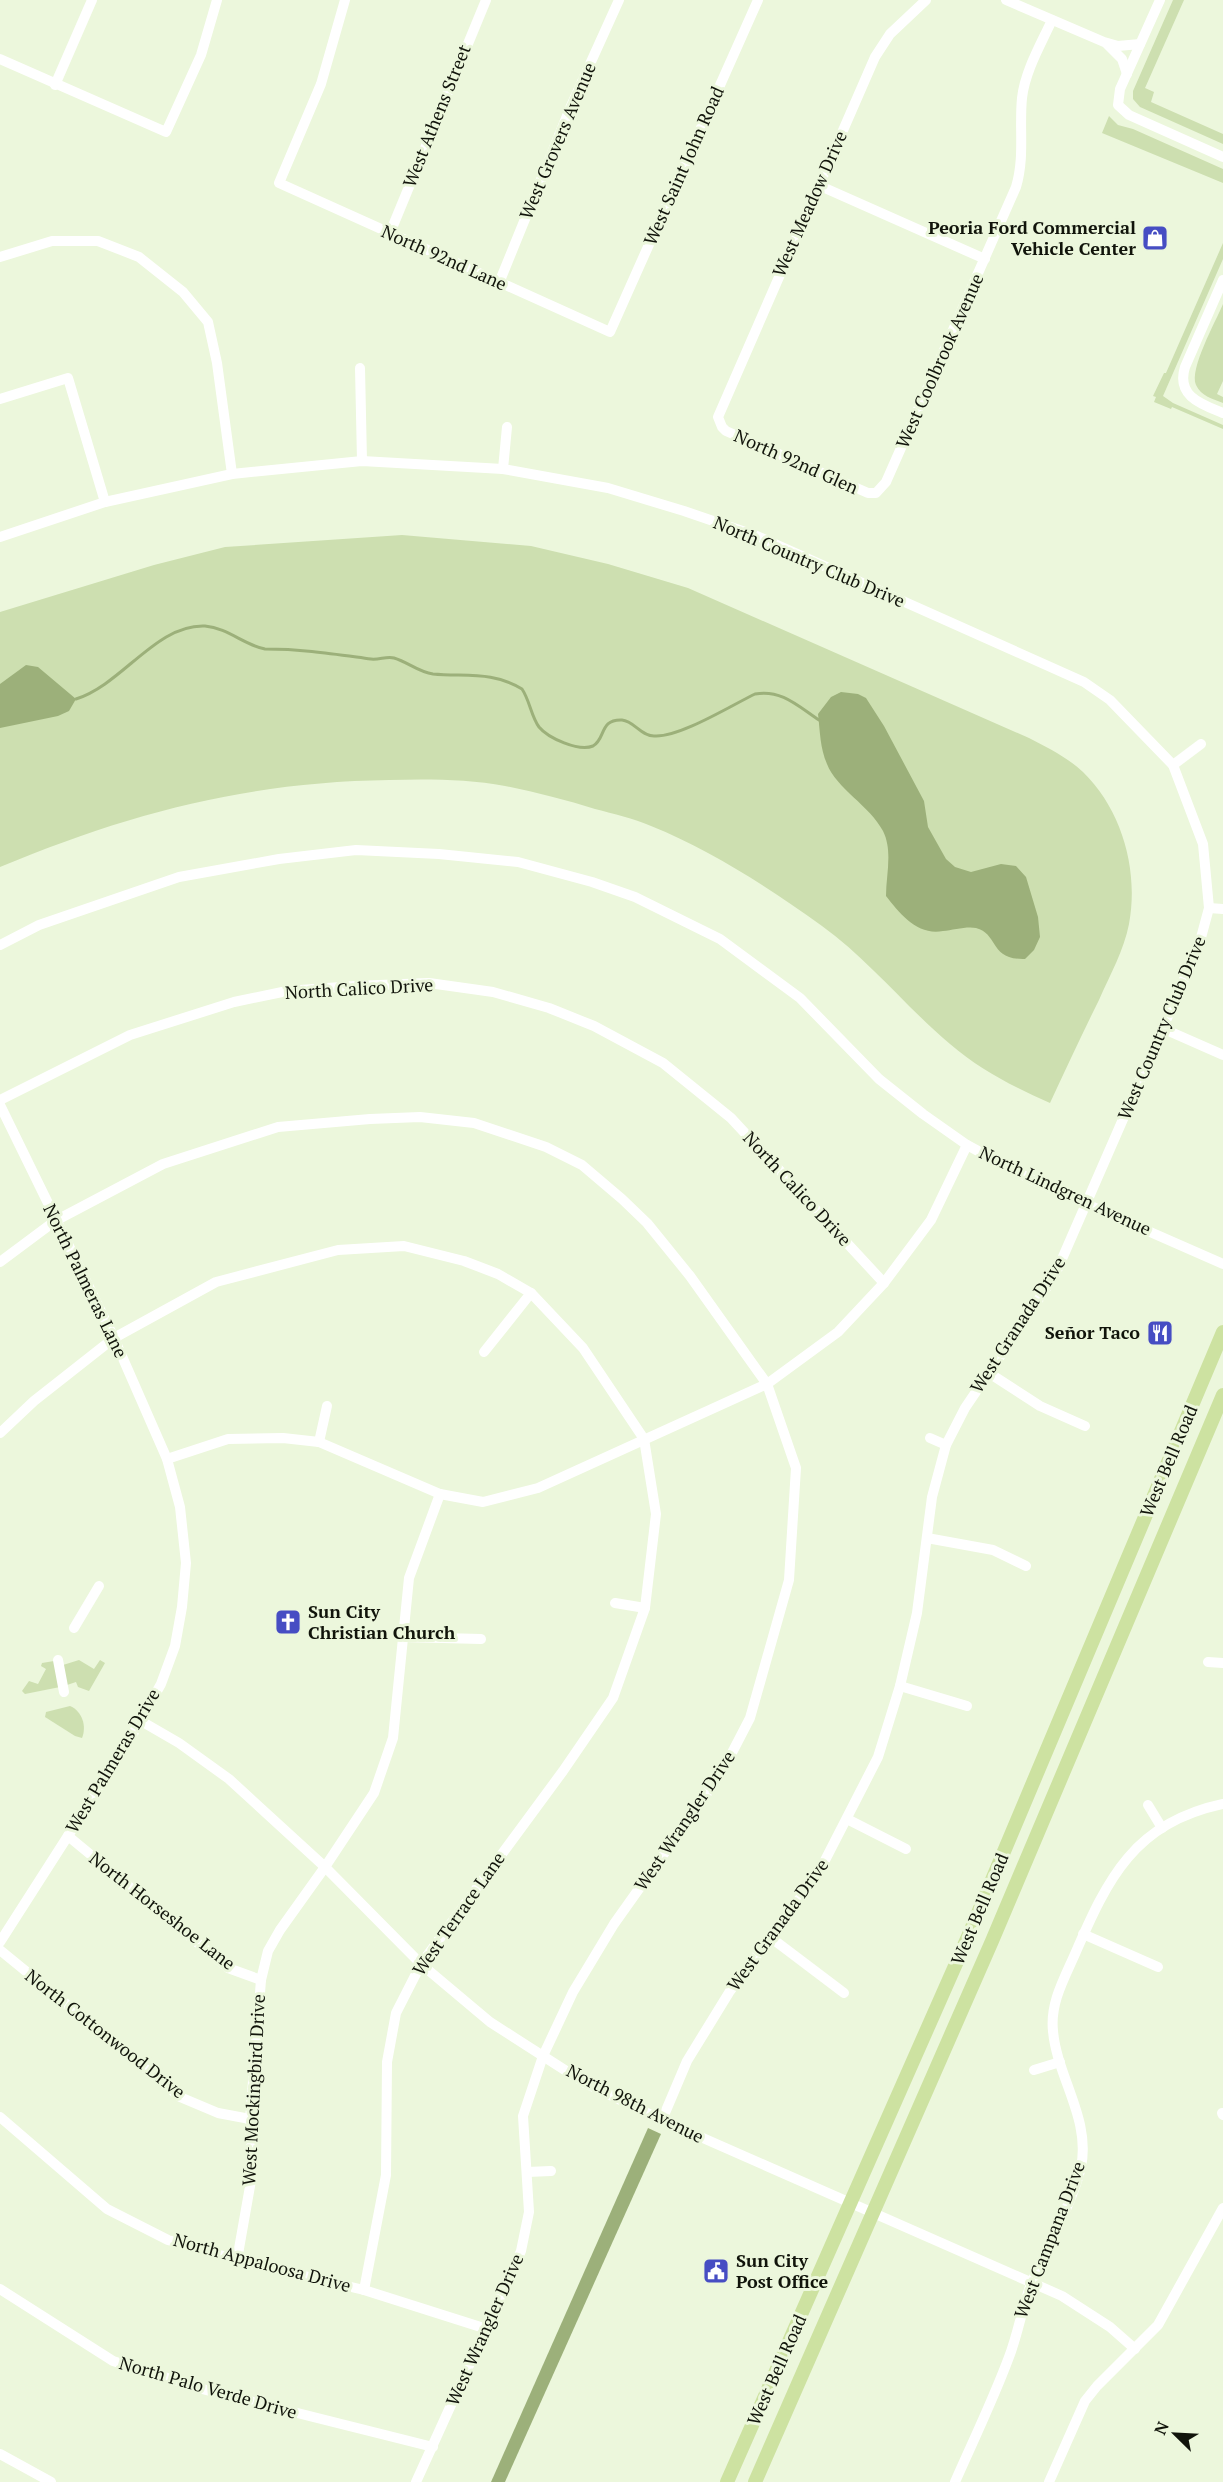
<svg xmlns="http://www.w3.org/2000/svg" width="1223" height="2482" viewBox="0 0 1223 2482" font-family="'PT Serif',serif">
<rect width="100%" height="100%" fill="#ecf7dc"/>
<g fill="#cddfb0">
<path d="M 1173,0 L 1184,0 L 1145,88 L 1154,92 L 1151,102 L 1223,134 L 1223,144 L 1140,107 L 1133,99 L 1133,91 Z"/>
<path d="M 1109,116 L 1118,125 L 1133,129 L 1223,169 L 1223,183 L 1102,133 Z"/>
<path d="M 1223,243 L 1223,259 L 1163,396 L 1173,403 L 1223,425 L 1223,429 L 1172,407 L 1171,409 L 1154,402 L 1156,397 L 1153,396 L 1164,373 L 1166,373 Z"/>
<path d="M 1223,304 L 1223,381 L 1217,394 L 1223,397 L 1223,403 C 1213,399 1201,396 1196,385 C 1189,369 1216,321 1223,304 Z"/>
<path d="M 402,535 L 531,546 L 608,564 L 688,588 L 1029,738 C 1048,748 1067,757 1083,772 C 1122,810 1139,870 1129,924 C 1124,950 1110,975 1099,1000 C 1082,1034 1066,1069 1050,1103 C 1014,1087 980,1070 950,1044 C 906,1007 869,960 822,926 C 769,888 711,850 651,826 C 633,818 614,814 595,809 C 566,800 535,792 505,786 C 468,779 427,779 389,780 C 248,782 129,813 0,867 L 0,612 L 154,565 L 225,547 Z"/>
<path d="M 79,1660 L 94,1669 L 100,1660 L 105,1663 L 89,1691 L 78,1687 L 76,1682 L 67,1685 L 63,1665 Z"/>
<path d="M 54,1661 L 60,1687 L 25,1694 L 22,1691 L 29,1681 L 38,1684 L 46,1669 L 41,1666 L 42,1663 Z"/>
<path d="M 70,1706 C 82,1711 87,1726 82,1738 L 75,1736 L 45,1717 L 46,1712 Z"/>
</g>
<g fill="#9cb07a">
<path d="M 26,665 L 38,667 L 76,699 L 69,711 L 58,716 L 0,728 L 0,684 Z"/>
<path d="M 841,692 L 858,694 L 866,698 L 884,726 L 924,801 L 928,827 L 946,859 L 955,867 L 971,872 L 1001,864 L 1016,866 L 1026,877 L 1038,917 L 1040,937 L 1034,950 L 1025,959 C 989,960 999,934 976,928 C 967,926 953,930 943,931 C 918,936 900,914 886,896 C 886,875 893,851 883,831 C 870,806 836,788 827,764 C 820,748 820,731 818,714 L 831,697 Z"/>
<path d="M 648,2128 L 661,2134 L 505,2482 L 491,2482 Z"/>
</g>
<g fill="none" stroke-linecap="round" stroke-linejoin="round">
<path stroke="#9cb07a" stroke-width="3" d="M 76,699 C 123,684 156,624 205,626 C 228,628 244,645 265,649 C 304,649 334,654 371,659 C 379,660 387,656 394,658 C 408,662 418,672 433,674 C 465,677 493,671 522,689 C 530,701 531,716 539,727 C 548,738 579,752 593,746 C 606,739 599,719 622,720 C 634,721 641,736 654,736 C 679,738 732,705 755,694 C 781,689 798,706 819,720"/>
<g stroke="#fff" stroke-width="10">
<path d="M 345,0 L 321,84 L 279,183 L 610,332 L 758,0"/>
<path d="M 926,0 L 890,34 L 875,57 L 718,417 L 722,427 L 726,431 L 868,493 L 876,493 L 886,482 L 1016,187 C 1025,157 1019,128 1022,98 C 1025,71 1041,44 1052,20"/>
<path d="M 1006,0 L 1104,42 L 1118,46 L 1140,44"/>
<path d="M 1160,0 L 1120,89 L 1118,105 L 1129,115 L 1223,157"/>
<path d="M 1107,44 L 1122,59 L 1127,74"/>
<path d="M 0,59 L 166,132 L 201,55 L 217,0"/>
<path d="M 55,85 L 92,0"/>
<path d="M 818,185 L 985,259"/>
<path d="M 390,233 L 486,0"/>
<path d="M 0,257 L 52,241 L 98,241 L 139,257 L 183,292 L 208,322 L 217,363 L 232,474"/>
<path d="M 1223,280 L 1185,367 C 1176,396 1201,404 1223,413"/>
<path d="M 499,283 L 571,106 L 619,0"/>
<path d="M 360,368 L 362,461"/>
<path d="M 0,399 L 68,378 L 105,502"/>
<path d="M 503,469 L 507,427"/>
<path d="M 0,537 L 105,502 L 232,474 L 362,461 L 503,469 L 608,488 L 684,511 L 757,536 L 1084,682 L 1110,700 L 1173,765 L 1203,844 L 1209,908 L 1199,945 L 1055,1275 L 965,1408 L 946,1445 L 932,1497 L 917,1613 L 900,1686 L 878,1757 L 818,1874 L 730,1991 L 687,2061 L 662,2120"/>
<path d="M 1173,765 L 1201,744"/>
<path d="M 1209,908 L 1223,909"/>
<path d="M 0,945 L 39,925 L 179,877 L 279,859 L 356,850 L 439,854 L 518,862 L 592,882 L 635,897 L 720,939 L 800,998 L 879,1079 L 923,1114 L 967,1145 L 1034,1181 L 1223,1264"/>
<path d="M 1164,1029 L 1223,1055"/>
<path d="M 0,1100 L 130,1035 L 234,1002 L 287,991 L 354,986 L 429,983 L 493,992 L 549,1008 L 594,1026 L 663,1063 L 731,1118 L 884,1283"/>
<path d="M 0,1105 L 114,1338 L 167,1459 L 180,1507 L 186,1563 L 182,1607 L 175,1646 L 161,1684 L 130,1739 L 0,1942"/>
<path d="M 0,1262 L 55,1221 L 163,1164 L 278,1127 L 370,1119 L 420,1117 L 474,1123 L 546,1147 L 582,1165 L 622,1199 L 647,1223 L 690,1276 L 767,1384 L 796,1468 L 789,1580 L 750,1718 L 722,1772 L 614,1924 L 573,1992 L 543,2056 L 523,2116 L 529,2212 L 521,2251 L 416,2482"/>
<path d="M 484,1352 L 531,1293"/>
<path d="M 989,1373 L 1040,1406 L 1085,1426"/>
<path d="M 0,1433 L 34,1401 L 114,1338 L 216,1282 L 338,1250 L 404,1246 L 464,1261 L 498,1274 L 531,1293 L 583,1348 L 644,1439 L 656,1514 L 645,1608 L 613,1698 L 563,1771 L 421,1964 L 396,2013 L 387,2062 L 386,2175 L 364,2290"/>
<path d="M 930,1438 L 946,1445"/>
<path d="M 319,1442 L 327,1406"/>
<path d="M 167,1459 L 228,1439 L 283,1438 L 319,1442 L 440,1494 L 483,1502 L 538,1488 L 767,1384 L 838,1332 L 884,1283 L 931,1220 L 967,1145"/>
<path d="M 927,1538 L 993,1550 L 1026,1566"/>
<path d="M 615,1603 L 645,1608"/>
<path d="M 74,1628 L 99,1586"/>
<path d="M 403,1637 L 481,1639"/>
<path d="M 58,1660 L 64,1692"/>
<path d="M 1208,1662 L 1223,1663"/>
<path d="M 900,1686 L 967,1706"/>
<path d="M 141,1721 L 179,1743 L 229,1779 L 325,1867 L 421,1964 L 490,2022 L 585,2083 L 662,2120 L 1062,2296 L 1110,2327 L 1135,2349"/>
<path d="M 1148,1805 L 1162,1828"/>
<path d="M 847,1819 L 906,1849"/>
<path d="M 68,1836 L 228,1968 L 261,1980"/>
<path d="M 1083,1934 L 1158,1967"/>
<path d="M 770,1937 L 844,1993"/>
<path d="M 0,1950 L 180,2097 L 218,2113 L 250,2119"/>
<path d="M 1034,2070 L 1060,2062"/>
<path d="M 1222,2113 L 1223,2115"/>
<path d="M 0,2117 L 107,2209 L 168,2240 L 237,2260 L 364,2290 L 487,2329"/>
<path d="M 527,2172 L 551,2171"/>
<path d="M 237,2260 L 252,2175 L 250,2119 L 261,1980 L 268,1951 L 280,1930 L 325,1867 L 374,1793 L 393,1738 L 409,1578 L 440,1494"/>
<path d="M 0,2289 L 113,2361 L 206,2390 L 433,2447"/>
<path d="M 0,2454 L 51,2482"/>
<path d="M 955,2482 C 973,2441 993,2400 1009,2357 C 1018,2334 1022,2308 1031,2284 C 1046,2247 1072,2205 1081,2167 C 1091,2119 1057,2077 1053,2031 C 1050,2003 1064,1979 1075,1954 C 1108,1878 1134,1823 1223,1804"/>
<path d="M 1049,2482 L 1085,2401 L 1097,2386 L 1158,2325 L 1223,2208"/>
</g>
<g stroke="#cde2a1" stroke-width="14">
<path d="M 727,2482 L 970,1932 L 1223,1332"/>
<path d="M 755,2482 L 992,1941 L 1223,1395"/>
</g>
</g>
<defs>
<symbol id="shop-square" viewBox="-11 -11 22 22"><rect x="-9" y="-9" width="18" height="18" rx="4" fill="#464dc3" stroke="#ecf7dc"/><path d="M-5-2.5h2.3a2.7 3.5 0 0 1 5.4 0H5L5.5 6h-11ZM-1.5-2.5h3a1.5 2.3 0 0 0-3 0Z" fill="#fff"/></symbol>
<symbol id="restaurant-square" viewBox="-11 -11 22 22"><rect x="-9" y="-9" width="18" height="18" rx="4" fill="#464dc3" stroke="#ecf7dc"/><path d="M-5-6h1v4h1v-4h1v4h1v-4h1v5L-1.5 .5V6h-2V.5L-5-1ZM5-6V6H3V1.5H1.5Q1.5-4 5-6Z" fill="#fff"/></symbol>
<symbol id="church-square" viewBox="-11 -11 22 22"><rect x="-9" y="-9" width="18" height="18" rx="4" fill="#464dc3" stroke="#ecf7dc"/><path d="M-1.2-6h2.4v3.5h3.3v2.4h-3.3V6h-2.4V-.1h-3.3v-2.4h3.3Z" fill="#fff"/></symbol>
<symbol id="civic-square" viewBox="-11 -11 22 22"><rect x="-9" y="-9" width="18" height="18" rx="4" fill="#464dc3" stroke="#ecf7dc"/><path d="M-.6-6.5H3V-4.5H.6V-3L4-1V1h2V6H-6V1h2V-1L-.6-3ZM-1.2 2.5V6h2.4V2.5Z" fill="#fff"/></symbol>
</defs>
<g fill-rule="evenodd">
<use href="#shop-square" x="1140" y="223" width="30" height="30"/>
<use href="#restaurant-square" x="1145" y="1318" width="30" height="30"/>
<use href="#church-square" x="273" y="1607" width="30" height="30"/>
<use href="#civic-square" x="701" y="2256" width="30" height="30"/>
</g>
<g text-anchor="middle" stroke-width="6" stroke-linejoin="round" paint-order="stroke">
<g font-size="18" fill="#11140b" stroke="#ecf7dc">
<text transform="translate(437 116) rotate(-68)" y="6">West Athens Street</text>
<text transform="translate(558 141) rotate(-67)" y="6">West Grovers Avenue</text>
<text transform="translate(684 166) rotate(-66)" y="6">West Saint John Road</text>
<text transform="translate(810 204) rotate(-66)" y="6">West Meadow Drive</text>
<text transform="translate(444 258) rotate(24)" y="6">North 92nd Lane</text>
<text transform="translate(940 361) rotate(-66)" y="6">West Coolbrook Avenue</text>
<text transform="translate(796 462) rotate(24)" y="6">North 92nd Glen</text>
<text transform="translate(809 562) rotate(23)" y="6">North Country Club Drive</text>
<text transform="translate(359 989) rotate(-3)" y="6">North Calico Drive</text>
<text transform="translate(1162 1028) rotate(-67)" y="6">West Country Club Drive</text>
<text transform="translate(797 1189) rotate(47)" y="6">North Calico Drive</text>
<text transform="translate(1065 1191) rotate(25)" y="6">North Lindgren Avenue</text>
<text transform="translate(85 1281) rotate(64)" y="6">North Palmeras Lane</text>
<text transform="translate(1018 1325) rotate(-57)" y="6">West Granada Drive</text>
<text transform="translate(1169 1461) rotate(-67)" y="6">West Bell Road</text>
<text transform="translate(113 1761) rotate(-59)" y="6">West Palmeras Drive</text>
<text transform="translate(685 1821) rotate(-56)" y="6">West Wrangler Drive</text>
<text transform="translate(980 1909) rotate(-67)" y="6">West Bell Road</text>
<text transform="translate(162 1911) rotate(38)" y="6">North Horseshoe Lane</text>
<text transform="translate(459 1914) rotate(-55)" y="6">West Terrace Lane</text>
<text transform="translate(778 1925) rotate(-54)" y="6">West Granada Drive</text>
<text transform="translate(105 2034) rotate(38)" y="6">North Cottonwood Drive</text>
<text transform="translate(254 2090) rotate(-87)" y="6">West Mockingbird Drive</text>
<text transform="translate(635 2104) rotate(27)" y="6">North 98th Avenue</text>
<text transform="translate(1050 2240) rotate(-69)" y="6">West Campana Drive</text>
<text transform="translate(262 2263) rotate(15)" y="6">North Appaloosa Drive</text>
<text transform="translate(485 2330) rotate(-66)" y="6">West Wrangler Drive</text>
<text transform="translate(777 2370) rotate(-66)" y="6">West Bell Road</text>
<text transform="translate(208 2388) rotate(16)" y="6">North Palo Verde Drive</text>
</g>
<g font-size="18" font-weight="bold" fill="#11140b" stroke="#ecf7dc" text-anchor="end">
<text x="1136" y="234">Peoria Ford Commercial<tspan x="1136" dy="21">Vehicle Center</tspan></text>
<text x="1140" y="1339">Señor Taco</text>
<text x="308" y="1618" text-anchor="start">Sun City<tspan x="308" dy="21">Christian Church</tspan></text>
<text x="736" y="2267" text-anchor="start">Sun City<tspan x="736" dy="21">Post Office</tspan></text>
</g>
</g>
<g transform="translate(1175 2434) rotate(294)" stroke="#ecf7dc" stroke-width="4.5" paint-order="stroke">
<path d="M0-4.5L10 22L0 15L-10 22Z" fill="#11140b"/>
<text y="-9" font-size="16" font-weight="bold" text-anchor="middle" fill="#11140b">N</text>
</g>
</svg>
